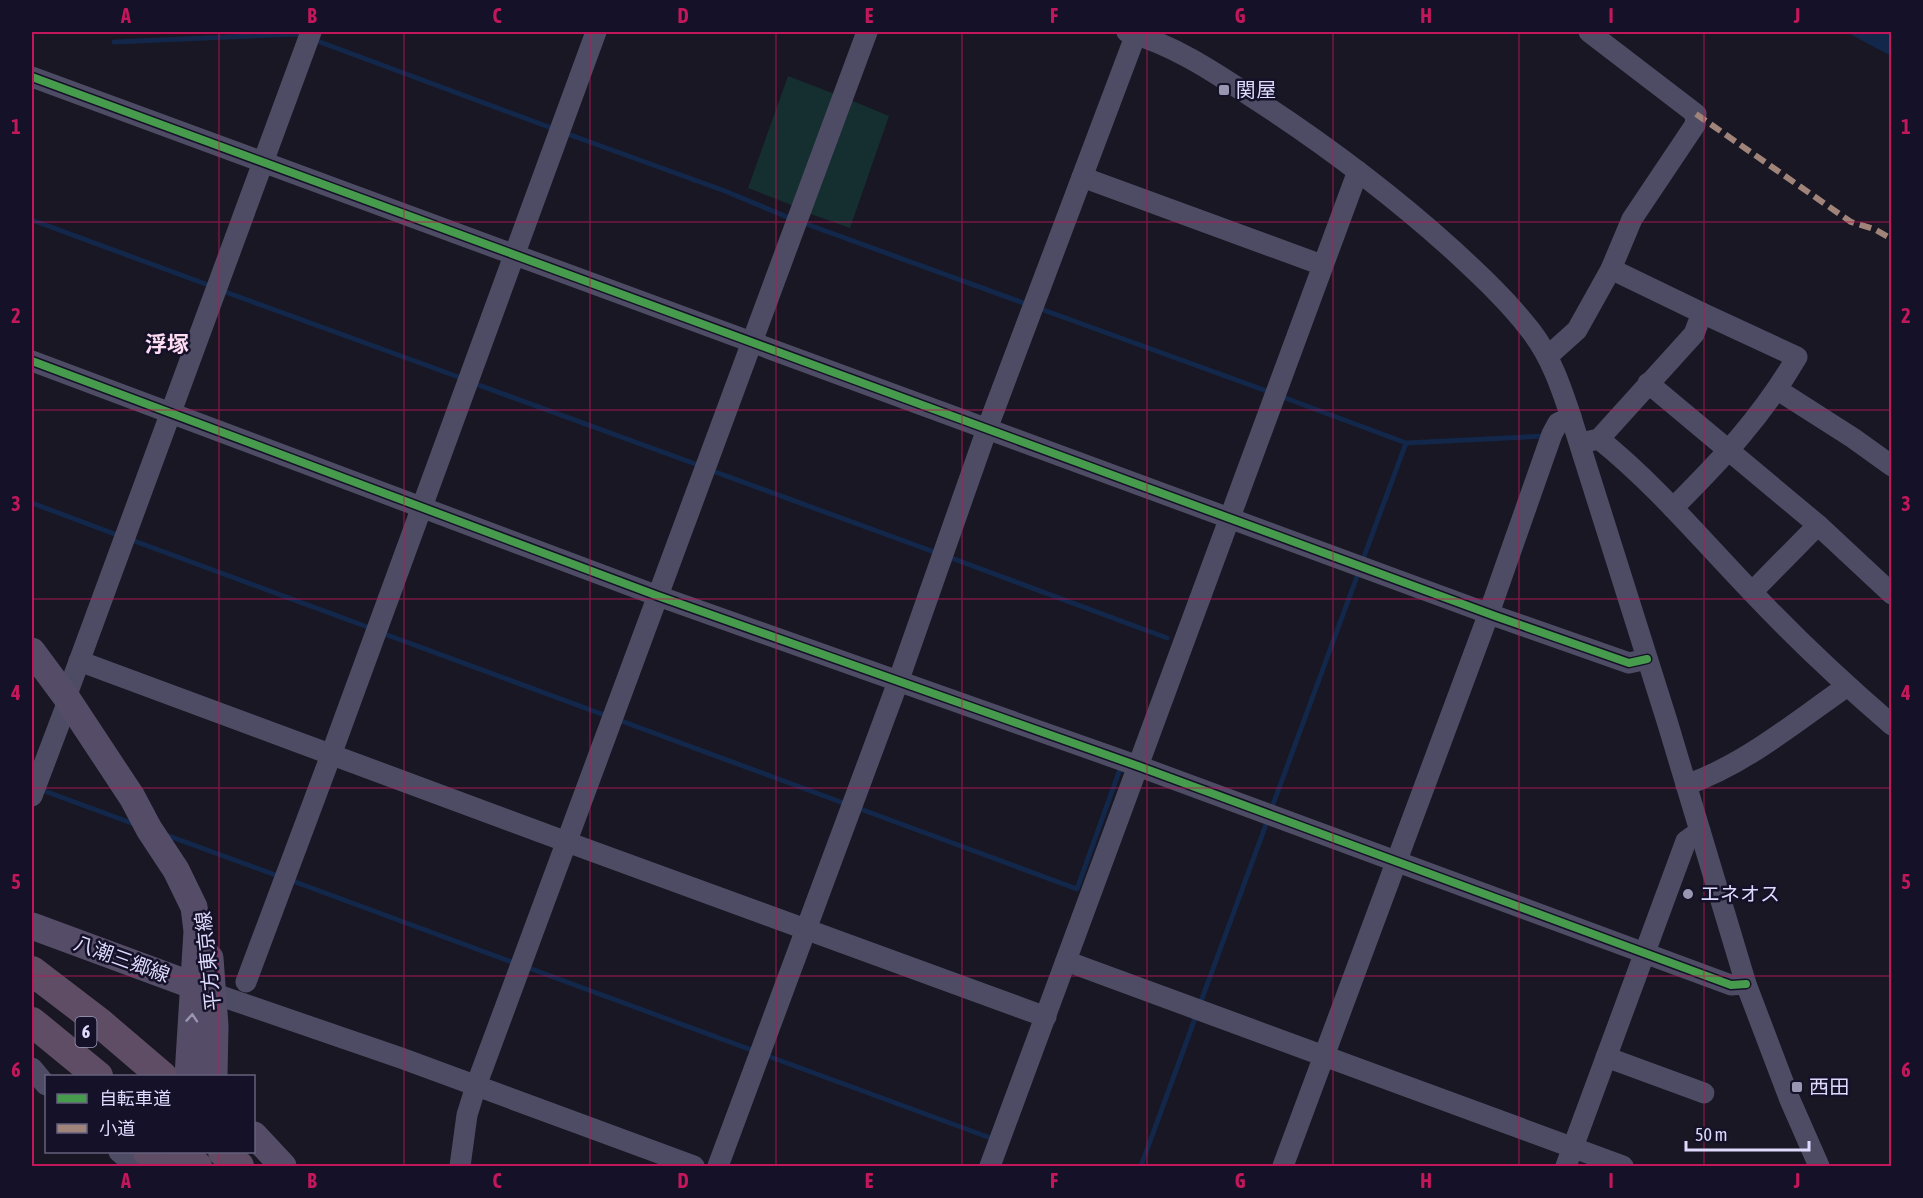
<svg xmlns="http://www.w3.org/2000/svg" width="1923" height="1198" viewBox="0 0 1923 1198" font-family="'Asap Condensed','Noto Sans JP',sans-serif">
<rect width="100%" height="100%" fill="#181723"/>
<g fill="#152e2f">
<path d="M 788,76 L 835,94 L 794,206 L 748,188 Z"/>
<path d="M 848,99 L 889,116 L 850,228 L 805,212 Z"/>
</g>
<path fill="#122749" d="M 1846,32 L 1891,32 L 1891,56 Z"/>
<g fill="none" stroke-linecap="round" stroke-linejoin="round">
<g stroke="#122749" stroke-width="5">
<path d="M 312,39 L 557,130"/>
<path d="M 114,42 L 296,34 L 303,36"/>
<path d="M 565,133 L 725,191 L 792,219"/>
<path d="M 32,220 L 211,286"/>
<path d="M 801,222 L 1029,305"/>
<path d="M 220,290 L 464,379"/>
<path d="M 1038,308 L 1272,393"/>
<path d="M 473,383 L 701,466"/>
<path d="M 1280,396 L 1406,443"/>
<path d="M 710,470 L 937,553"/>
<path d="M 32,503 L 120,536"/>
<path d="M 129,539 L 373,629"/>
<path d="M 946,556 L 1167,638"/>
<path d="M 1362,562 L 1406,443 L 1545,436"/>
<path d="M 382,633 L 607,716"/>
<path d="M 616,719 L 846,804"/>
<path d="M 39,789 L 137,825"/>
<path d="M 855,807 L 1077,889 L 1120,769"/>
<path d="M 1271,810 L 1359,571"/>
<path d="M 166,835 L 281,877"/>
<path d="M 290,880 L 517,964"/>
<path d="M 526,967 L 757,1052"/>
<path d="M 1200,1004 L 1268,819"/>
<path d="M 765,1055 L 988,1137"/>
<path d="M 1141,1166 L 1197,1013"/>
</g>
<g stroke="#4d4c64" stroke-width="21">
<path d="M 1127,32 C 1175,45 1217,74 1258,101 C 1327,146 1392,195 1453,250 C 1480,275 1508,301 1531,331 C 1551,357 1561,387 1571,417 L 1667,721 L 1746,984 L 1790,1100 L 1819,1166"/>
<path d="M 32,77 L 1495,616 L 1629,663 L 1647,659"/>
<path d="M 1082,177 L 1322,265"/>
<path d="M 1548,356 L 1577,330 L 1611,269 L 1632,219 L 1695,125 L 1696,114 L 1589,32"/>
<path d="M 32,361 L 658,596 L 1138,766 L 1731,985 L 1746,984"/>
<path d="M 1648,383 L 1818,525 L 1892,594"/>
<path d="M 1778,390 L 1853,438 L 1892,466"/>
<path d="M 1599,439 C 1654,483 1701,539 1750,590 C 1795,638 1842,682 1892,725"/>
<path d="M 1585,442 L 1599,439 L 1694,334 L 1702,313 L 1611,269"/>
<path d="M 1673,508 C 1721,460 1762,417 1797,357 L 1702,313"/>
<path d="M 1752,592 L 1818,525"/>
<path d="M 79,661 L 567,842 L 1046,1017"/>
<path d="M 66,697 L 311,32"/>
<path d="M 1686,785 C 1746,764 1795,722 1846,687"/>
<path d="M 32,796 L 68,701"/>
<path d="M 1066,961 L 1623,1166"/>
<path d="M 246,982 L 331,755 L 596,32"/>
<path d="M 212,993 L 401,1058 L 694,1166"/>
<path d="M 1606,1057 L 1704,1093"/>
<path d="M 32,1068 L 46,1085"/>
<path d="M 119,1152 L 136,1166"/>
<path d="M 460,1166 L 467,1115 L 476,1086 L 867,32"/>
<path d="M 718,1166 L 898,682 L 987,429 L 1136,34"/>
<path d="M 990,1166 L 1358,171"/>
<path d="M 1283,1166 L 1489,613 L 1552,434 L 1558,423 L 1571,417"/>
<path d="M 1566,1166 L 1686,841 L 1700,831"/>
</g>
<g stroke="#554d68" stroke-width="27">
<path d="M 32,651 L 66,697 L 132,797 L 149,829 L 176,870 L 194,907 L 197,931 L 188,1076"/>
<path d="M 32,926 L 208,991"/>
<path d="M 210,958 L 215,1026 L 214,1076"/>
<path d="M 254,1135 L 283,1166"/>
</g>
<g stroke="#5e4d64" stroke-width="30">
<path d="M 32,971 L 100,1023 L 162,1076"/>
<path d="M 32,1022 L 98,1076"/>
<path d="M 148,1152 L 164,1166"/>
<path d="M 181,1152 L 197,1166"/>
<path d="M 223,1152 L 239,1166"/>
</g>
<path stroke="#a18479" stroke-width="6" stroke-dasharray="12 6" stroke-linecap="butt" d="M 1696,114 L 1851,222 L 1874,229 L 1892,239"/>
<defs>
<g id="cycleway">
<path d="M 32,77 L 1495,616 L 1629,663 L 1647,659"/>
<path d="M 32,361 L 658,596 L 1138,766 L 1731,985 L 1746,984"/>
</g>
</defs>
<use href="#cycleway" stroke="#151129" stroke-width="11"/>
<use href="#cycleway" stroke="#469c4c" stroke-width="8"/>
</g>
<defs><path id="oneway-chevron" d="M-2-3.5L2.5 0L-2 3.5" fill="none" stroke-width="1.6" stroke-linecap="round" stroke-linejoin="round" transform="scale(1.5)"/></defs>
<use stroke="#9a94b3" href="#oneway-chevron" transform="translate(192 1018) rotate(-86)"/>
<path fill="none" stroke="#c2185b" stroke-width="1.5" stroke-opacity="0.55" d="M 219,32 L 219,1076M 404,32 L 404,1166M 590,32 L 590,1166M 776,32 L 776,1166M 962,32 L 962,1166M 1147,32 L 1147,1166M 1333,32 L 1333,1166M 1519,32 L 1519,1166M 1704,32 L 1704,1166M 32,222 L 1892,222M 32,410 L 1892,410M 32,599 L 1892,599M 32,788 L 1892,788M 32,976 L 1892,976M 219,1152 L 219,1166"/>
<g fill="#9996b1" stroke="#151129" stroke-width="2">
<rect x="1218" y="84" width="12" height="12" rx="3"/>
<circle cx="1688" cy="894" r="6"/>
<rect x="1791" y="1081" width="12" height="12" rx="3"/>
</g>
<g text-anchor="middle" stroke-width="5" stroke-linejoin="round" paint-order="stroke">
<rect fill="#151129" stroke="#a29ebe" stroke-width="1.5" x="75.5" y="1017" width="21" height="30" rx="4.5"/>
<g font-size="18" font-weight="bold" fill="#dedafe">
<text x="86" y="1038">6</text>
</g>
<g font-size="20" fill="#dedafe" stroke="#151129" text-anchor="start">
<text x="1236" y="97">関屋</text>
<text x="1700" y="901">エネオス</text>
<text x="1809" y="1094">西田</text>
</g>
<g font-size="20" fill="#dedafe" stroke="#151129">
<text transform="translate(122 959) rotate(20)" y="7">八潮三郷線</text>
<text transform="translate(208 961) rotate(-96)" y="7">平方東京線</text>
</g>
<g font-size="22" font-weight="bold" fill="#fedcf2" stroke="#151129">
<text x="167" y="352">浮塚</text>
</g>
</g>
<rect width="1923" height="1198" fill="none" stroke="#151129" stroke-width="66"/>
<rect x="45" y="1075" width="210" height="78" fill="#151129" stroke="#65617e" stroke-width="1.5"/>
<rect x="57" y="1094" width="30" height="9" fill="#469c4c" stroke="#65617e" stroke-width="1.5"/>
<text x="99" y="1105" font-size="18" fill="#dedafe">自転車道</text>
<rect x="57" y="1124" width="30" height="9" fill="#a18479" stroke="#65617e" stroke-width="1.5"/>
<text x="99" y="1135" font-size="18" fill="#dedafe">小道</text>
<path d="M1686 1141v9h123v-9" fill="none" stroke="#dedafe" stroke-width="3"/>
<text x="1695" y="1141" font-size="18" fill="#dedafe" stroke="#151129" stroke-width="4.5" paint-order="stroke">50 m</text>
<rect x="33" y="33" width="1857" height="1132" fill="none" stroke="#c2185b" stroke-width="2"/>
<g font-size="20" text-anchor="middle" font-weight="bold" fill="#c2185b">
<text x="126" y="23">A</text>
<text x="312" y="23">B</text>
<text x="497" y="23">C</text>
<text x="683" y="23">D</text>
<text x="869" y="23">E</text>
<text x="1054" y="23">F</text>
<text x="1240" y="23">G</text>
<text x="1426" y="23">H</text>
<text x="1611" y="23">I</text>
<text x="1797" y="23">J</text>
<text x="16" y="134">1</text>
<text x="1906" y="134">1</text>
<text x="16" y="323">2</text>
<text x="1906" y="323">2</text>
<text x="16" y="511">3</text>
<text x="1906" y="511">3</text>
<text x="16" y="700">4</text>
<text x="1906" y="700">4</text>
<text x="16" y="889">5</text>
<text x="1906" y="889">5</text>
<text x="16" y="1077">6</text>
<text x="1906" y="1077">6</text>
<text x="126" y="1188">A</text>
<text x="312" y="1188">B</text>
<text x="497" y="1188">C</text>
<text x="683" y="1188">D</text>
<text x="869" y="1188">E</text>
<text x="1054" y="1188">F</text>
<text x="1240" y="1188">G</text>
<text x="1426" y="1188">H</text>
<text x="1611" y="1188">I</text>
<text x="1797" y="1188">J</text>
</g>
</svg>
